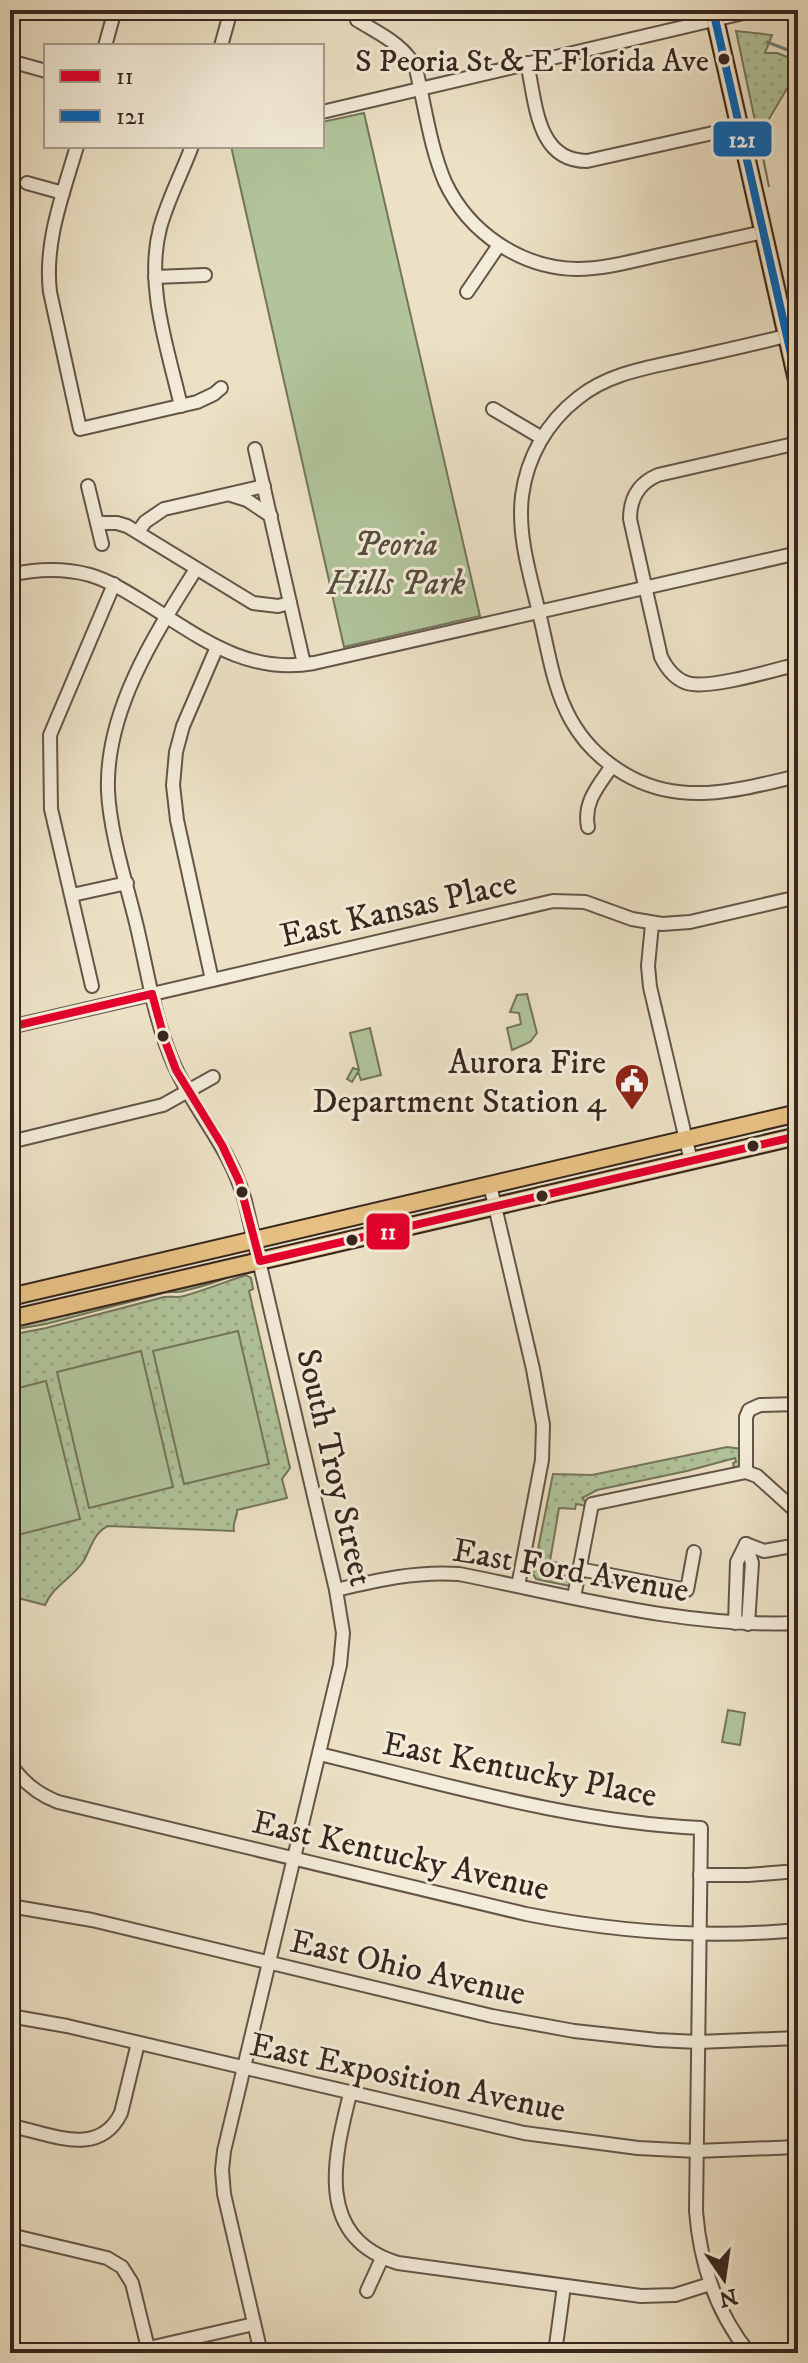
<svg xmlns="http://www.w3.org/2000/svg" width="808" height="2363" viewBox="0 0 808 2363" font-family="'IM FELL DW Pica',serif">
<defs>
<pattern id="grass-dots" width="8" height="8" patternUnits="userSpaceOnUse" patternTransform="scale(2)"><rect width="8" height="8" fill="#b1c49a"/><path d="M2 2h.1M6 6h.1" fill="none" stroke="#99a884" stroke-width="1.8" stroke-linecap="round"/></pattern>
</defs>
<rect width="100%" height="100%" fill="#ece1c5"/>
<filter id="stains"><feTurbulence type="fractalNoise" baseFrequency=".0025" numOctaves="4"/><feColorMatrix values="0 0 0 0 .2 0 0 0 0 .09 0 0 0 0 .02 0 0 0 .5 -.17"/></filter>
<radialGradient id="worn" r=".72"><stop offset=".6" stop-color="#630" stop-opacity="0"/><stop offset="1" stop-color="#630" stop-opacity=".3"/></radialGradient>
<g fill="url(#grass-dots)" stroke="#74755c" stroke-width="2">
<path d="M 736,31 L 772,35 L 765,53 L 777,53 L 798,61 L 798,82 L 789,85 L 759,136 L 769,187 Z"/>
<path d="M 246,1275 L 251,1278 L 253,1289 L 249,1291 L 290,1468 L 282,1479 L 287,1498 L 237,1510 C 238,1517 232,1522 234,1531 L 108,1526 C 93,1533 91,1549 83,1562 C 71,1579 53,1586 45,1605 L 10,1596 L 10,1335 L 46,1328 L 164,1297 C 170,1296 178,1298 184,1296 C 205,1290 225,1282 246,1275 Z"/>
<path d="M 230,1276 C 216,1283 199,1287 184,1291 C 177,1293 170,1291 163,1293 L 46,1324 L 10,1330 L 10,1326 Z"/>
<path d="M 727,1447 L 742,1449 L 744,1466 L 734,1468 L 733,1463 L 736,1462 L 735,1458 L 687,1471 L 597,1490 L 582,1498 L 588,1504 L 587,1506 L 576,1504 L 575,1509 L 559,1508 L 550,1561 L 563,1564 L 561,1575 L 573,1577 L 570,1586 L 536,1579 L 533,1574 L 553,1474 L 592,1475 Z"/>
</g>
<g fill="#b1c49a" stroke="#74755c" stroke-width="2">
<path d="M 364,113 L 480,616 L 344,647 L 231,146 L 322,146 L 322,122 Z"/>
<path d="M 527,994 L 537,1033 L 530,1042 L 512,1050 L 507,1028 L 521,1024 L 519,1013 L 510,1012 L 517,995 Z"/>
<path d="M 370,1028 L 381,1075 L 361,1080 L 358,1072 L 352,1082 L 347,1079 L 353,1068 L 359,1070 L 350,1033 Z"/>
<path d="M 238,1331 L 269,1464 L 184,1484 L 153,1351 Z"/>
<path d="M 141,1351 L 173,1487 L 89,1508 L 57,1372 Z"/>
<path d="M 46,1381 L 80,1519 L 10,1537 L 10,1390 Z"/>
<path d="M 728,1710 L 745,1713 L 740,1745 L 722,1742 Z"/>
</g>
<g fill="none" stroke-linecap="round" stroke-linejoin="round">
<path stroke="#728178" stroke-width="3" d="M 767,42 L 798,54"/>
<defs>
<g id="minor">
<path d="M 357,20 C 380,34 405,45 416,69 C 425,106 430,147 445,182 C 469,233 521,268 577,269 C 603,269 629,262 655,256 C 691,248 727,240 763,232"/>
<path d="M 105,46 L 115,10"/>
<path d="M 221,46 L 231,10"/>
<path d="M 10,61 L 46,71"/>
<path d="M 527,63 C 536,102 536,161 587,161 L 740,127"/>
<path d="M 322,112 L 756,10"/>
<path d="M 77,146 C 63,194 44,242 50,292 L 80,429 L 197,402 L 214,394 L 221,388"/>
<path d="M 27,183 L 63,193"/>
<path d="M 155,277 L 205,275"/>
<path d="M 467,292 L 499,245"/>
<path d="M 798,333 C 762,342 727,350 691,358 C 652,367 610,372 578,398 C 547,422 527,457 522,496 C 517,538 532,581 541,621 C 549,655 554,690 571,720 C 585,745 607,765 632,778 C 687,806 742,789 798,776"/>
<path d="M 181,406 C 168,349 145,286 160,228 C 168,199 182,173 192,146"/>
<path d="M 493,409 L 542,438"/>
<path d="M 798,443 L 658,475 C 639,483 630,498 630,519 L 661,657 C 667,669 675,679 687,683 C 708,690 774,670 798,664"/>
<path d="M 255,449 L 304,664"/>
<path d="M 88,486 L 102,544"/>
<path d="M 231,495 L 247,500 L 271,516"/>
<path d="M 97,523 L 117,523 L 127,526 L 253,603 L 278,606 L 290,603"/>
<path d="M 138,532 L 145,522 L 164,509 L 264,486"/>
<path d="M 196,569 C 155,634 105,711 108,791 C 110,834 127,885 137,927 C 148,974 155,1023 175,1067 C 197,1115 230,1147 245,1201 L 336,1590 L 343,1633 L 340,1665 L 224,2151 L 222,2170 L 224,2194 L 261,2353"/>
<path d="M 10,575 C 36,569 63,568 90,575 C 110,581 127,592 145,603 C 200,637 246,675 314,663 L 798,553"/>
<path d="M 588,827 C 583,802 599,785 612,766"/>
<path d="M 72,895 L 127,883"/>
<path d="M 652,924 L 648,966 L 650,987 L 691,1161"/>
<path d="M 212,980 L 177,820 L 173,785 L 176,752 L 183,726 L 217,647"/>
<path d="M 92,986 L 51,809 L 50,735 L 114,584"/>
<path d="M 10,1027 L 553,901 L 585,902 L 632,919 L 662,924 L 690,922 L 798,897"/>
<path d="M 10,1142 L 163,1105 L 213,1077"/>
<path d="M 490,1185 L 533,1369 L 543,1425 L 542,1460 L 518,1586"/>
<path d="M 746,1472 L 746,1417 L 749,1410 L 760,1405 L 798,1404"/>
<path d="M 746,1544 L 752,1563 L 748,1624"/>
<path d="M 746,1544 L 764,1551 L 798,1545"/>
<path d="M 579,1569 L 687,1590 L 694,1552"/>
<path d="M 336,1590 C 378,1580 416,1571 459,1574 C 571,1596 684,1628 798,1623"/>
<path d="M 574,1597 L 592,1504 L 746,1472 L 757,1476 L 798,1513"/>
<path d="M 735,1623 L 737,1562 L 746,1544"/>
<path d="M 319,1754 C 445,1784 571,1822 701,1828 L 696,2211 C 700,2263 716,2312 749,2353"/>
<path d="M 10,1764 C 23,1782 37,1794 58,1802 L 526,1914 C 617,1932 706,1939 798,1930"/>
<path d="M 700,1875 L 748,1875 L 798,1871"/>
<path d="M 10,1906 L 92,1920 L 492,2016 L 574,2031 L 657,2040 L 698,2042 L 798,2038"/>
<path d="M 10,2016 L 67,2026 L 524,2133 L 638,2148 L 696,2151 L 798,2147"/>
<path d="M 350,2094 C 334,2158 314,2237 398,2263 L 641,2296 L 675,2295 L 710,2284"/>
<path d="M 10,2126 C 48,2132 98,2160 121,2113 L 138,2043"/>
<path d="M 10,2235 L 107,2258 L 122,2267 L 132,2283 L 148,2348"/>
<path d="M 367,2291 L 382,2258"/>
<path d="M 10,2350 L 29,2353"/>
<path d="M 127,2353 L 254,2324"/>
<path d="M 555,2353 L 564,2286"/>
</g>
<g id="major">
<path d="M 713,10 L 798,385"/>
<path d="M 10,1297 L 798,1113"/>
<path d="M 10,1319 L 798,1136"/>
</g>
</defs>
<use href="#minor" stroke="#645548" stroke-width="16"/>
<use href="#major" stroke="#37261f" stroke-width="20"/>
<use href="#minor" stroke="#f3ecd9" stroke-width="12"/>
<use href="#major" stroke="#e6c082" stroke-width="16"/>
<defs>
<g id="bus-1">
<path d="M 152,994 L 165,1041 L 176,1070 L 222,1145 L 239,1181 L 260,1261 L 798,1136"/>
<path d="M 10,1027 L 152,994"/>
</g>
<path id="bus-2" d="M 713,10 L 798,385"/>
</defs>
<use href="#bus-1" stroke="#f3ecd9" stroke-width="14"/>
<use href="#bus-2" stroke="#f3ecd9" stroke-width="14"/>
<use href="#bus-1" stroke="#e4002b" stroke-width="8"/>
<use href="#bus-2" stroke="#0065bd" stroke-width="8"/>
</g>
<defs>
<symbol id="civic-pin" viewBox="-11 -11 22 30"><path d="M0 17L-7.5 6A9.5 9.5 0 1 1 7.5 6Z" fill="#8f2418" stroke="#f3ecd9"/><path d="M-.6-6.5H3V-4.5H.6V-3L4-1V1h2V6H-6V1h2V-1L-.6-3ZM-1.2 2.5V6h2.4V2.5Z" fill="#fff"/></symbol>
</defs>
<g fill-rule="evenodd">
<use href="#civic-pin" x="612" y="1061" width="40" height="54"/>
</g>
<g fill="#37261f" stroke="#f3ecd9" stroke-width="3">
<circle cx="724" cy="59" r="7"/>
<circle cx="163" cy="1036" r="7"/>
<circle cx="753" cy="1146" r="7"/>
<circle cx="242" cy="1192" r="7"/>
<circle cx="542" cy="1196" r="7"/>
<circle cx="352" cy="1240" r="7"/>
</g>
<g text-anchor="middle" stroke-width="6" stroke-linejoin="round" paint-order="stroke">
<g font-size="32" fill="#37261f" stroke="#f3ecd9" text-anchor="end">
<text x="709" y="71">S Peoria St &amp; E Florida Ave</text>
</g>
<g font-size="34" font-style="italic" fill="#564e3e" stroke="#f3ecd9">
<text x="396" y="555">Peoria<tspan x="396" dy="39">Hills Park</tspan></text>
</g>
<g font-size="34" fill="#37261f" stroke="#f3ecd9">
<text transform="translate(398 908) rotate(-13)" y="12">East Kansas Place</text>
<text transform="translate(336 1467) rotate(77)" y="12">South Troy Street</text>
<text transform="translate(571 1569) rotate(10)" y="12">East Ford Avenue</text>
<text transform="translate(520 1768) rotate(11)" y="12">East Kentucky Place</text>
<text transform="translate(401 1854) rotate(13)" y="12">East Kentucky Avenue</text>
<text transform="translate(408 1966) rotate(13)" y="12">East Ohio Avenue</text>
<text transform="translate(408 2076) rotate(12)" y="12">East Exposition Avenue</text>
</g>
<g font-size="34" fill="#37261f" stroke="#f3ecd9" text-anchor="end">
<text x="606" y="1073">Aurora Fire<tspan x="606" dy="39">Department Station 4</tspan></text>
</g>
</g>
<g stroke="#f3ecd9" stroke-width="3">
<rect x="712" y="120" width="61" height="38" rx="8" fill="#0065bd"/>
<rect x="365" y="1212" width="46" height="39" rx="8" fill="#e4002b"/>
</g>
<g font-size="22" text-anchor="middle" font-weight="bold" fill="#fff">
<text x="742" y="147">121</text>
<text x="388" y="1239">11</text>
</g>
<rect width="808" height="2363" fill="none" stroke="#ece1c5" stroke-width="40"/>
<rect x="12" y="12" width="784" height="2339" fill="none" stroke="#37261f" stroke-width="4"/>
<rect x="20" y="20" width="768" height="2323" fill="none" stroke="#37261f" stroke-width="2"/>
<rect x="44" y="44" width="280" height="104" fill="#f3ecd9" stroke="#a89d8f" stroke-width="2"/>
<rect x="60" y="70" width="40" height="12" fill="#e4002b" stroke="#a89d8f" stroke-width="2"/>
<text x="116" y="84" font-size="24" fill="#37261f">11</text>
<rect x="60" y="110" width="40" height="12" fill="#0065bd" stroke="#a89d8f" stroke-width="2"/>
<text x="116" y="124" font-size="24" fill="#37261f">121</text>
<g transform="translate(724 2279) rotate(167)" stroke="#f3ecd9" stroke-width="6" paint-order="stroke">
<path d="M0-6L14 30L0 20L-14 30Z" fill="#37261f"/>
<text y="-12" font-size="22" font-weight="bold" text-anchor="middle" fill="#37261f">N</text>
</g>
<rect width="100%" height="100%" filter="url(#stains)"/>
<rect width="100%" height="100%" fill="url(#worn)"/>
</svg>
